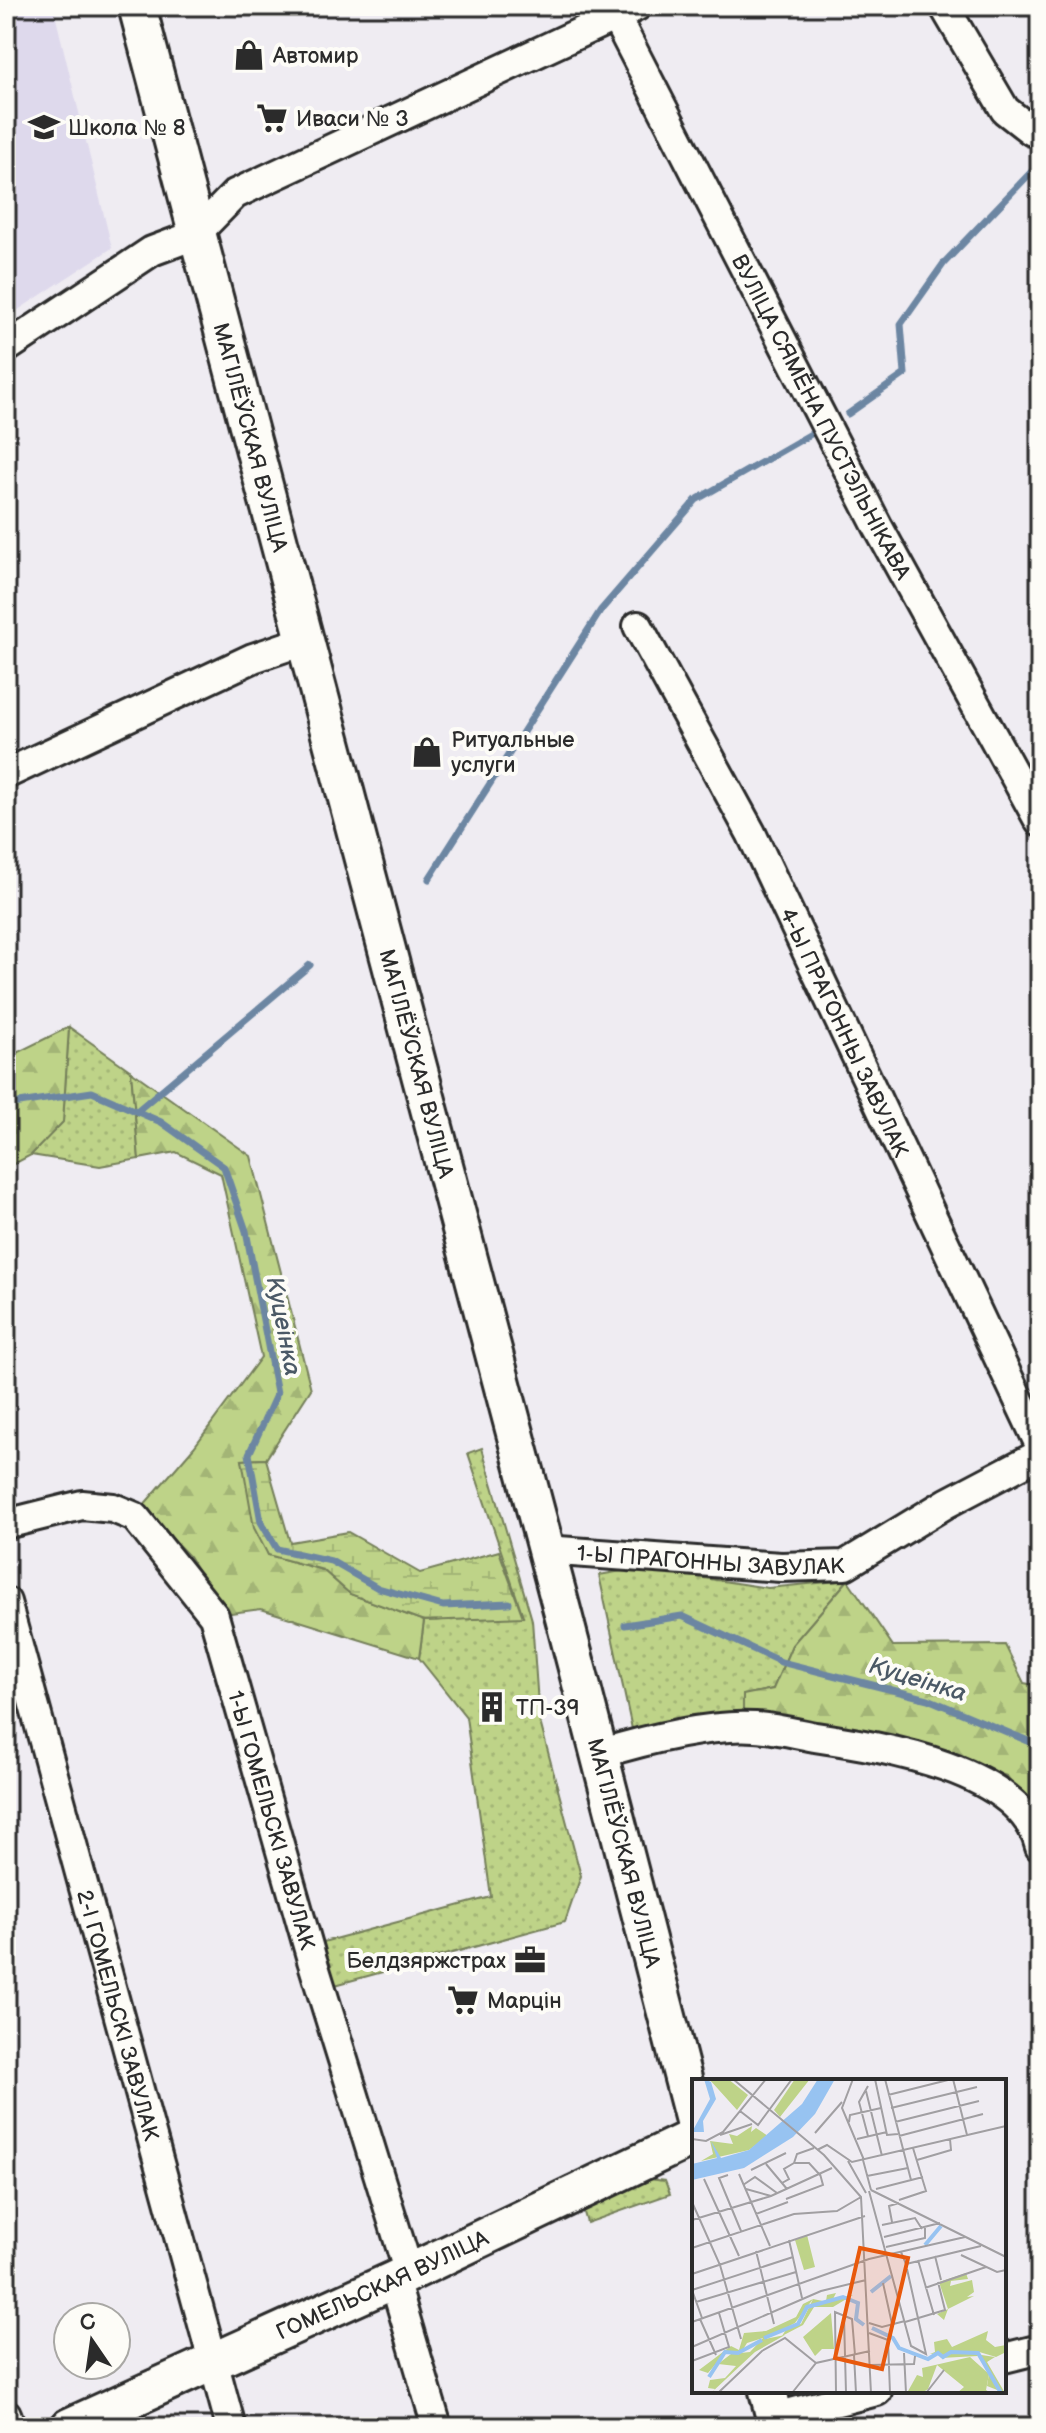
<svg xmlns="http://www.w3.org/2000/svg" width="1046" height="2433" viewBox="0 0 1046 2433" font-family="'Balsamiq Sans',sans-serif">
<defs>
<pattern id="grass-dots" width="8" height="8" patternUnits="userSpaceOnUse" patternTransform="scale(2)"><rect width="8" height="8" fill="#bed388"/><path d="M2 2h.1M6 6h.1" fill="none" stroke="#a3b576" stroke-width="1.8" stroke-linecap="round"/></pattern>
<pattern id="forest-firs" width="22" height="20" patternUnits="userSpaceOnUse" patternTransform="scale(2)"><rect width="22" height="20" fill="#bed388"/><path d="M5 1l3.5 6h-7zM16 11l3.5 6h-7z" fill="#a3b576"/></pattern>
<pattern id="wetland-marsh" width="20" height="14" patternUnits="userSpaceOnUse" patternTransform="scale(2)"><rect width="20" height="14" fill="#bed388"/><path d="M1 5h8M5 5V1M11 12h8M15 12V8" fill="none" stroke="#a3b576"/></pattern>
</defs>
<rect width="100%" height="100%" fill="#efecf2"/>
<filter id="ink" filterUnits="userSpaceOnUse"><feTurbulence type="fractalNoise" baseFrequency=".0125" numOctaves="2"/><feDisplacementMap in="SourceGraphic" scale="16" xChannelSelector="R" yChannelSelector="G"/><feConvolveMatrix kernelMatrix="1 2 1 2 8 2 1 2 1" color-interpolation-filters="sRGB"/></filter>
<g filter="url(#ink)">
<path fill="#ded9ec" d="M 6,6 L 53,6 L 112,248 L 6,318 Z"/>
<g fill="url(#grass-dots)" stroke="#747f5a" stroke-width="2">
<path d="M 69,1027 L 131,1071 L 139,1159 L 100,1166 L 31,1155 L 63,1121 Z"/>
<path d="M 482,1448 L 532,1620 L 539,1718 L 581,1876 L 565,1922 L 335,1985 L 323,1942 L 491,1897 L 466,1717 L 419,1658 L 424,1621 L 523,1616 L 468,1453 Z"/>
<path d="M 639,1568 L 768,1588 L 848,1580 L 792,1645 L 773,1689 L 743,1695 L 743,1711 L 632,1729 L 599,1575 Z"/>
<path d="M 649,2179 L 665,2181 L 670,2194 L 587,2223 L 583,2209 Z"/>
</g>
<g fill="url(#forest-firs)" stroke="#747f5a" stroke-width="2">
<path d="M 69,1027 L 63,1122 L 31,1155 L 6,1168 L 6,1058 Z"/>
<path d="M 131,1071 L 251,1156 L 311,1389 L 266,1459 L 242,1460 L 268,1555 L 323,1570 L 350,1594 L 424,1621 L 419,1658 L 261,1609 L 224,1614 L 189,1556 L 142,1507 L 194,1447 L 261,1357 L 221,1174 L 176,1152 L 139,1159 Z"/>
<path d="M 848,1580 L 893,1646 L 1005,1645 L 1024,1683 L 1040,1686 L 1040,1822 L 1007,1776 L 886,1736 L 743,1711 L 743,1695 L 773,1689 L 792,1645 Z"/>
</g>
<path fill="url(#wetland-marsh)" stroke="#747f5a" stroke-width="2" d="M 266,1459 L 290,1542 L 348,1532 L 420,1573 L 499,1551 L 523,1617 L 424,1621 L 350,1594 L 323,1570 L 268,1555 L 254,1528 L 242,1460 Z"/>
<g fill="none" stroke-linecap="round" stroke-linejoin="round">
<g stroke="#6c86a2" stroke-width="7">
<path d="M 848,414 L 905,374 L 901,324 L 944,263 L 1040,163"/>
<path d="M 429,879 L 601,610 L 696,500 L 811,434"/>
<path d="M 6,1105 L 92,1092 L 161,1122 L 224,1167 L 246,1231 L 277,1393 L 249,1454 L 261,1522 L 277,1549 L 331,1561 L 378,1588 L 443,1606 L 509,1603"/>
<path d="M 137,1111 L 310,965"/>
<path d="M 625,1625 L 682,1616 L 781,1662 L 928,1699 L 1040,1746"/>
</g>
<defs>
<g id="minor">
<path id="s1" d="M 610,6 L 878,527 L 1040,822"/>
<path d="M 944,6 L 1005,110 L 1032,131 L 1040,125"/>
<path d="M 6,348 L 152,251 L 195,235 L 235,194 L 637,6"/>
<path id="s2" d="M 638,626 L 751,833 L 1040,1445"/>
<path d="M 6,774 L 253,658 L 303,641"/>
<path id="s3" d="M 6,1524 L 82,1505 L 113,1508 L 135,1517 L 214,1616 L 312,1960 L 409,2273"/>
<path id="s4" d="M 545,1550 L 781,1567 L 845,1565 L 947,1503 L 1040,1454"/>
<path id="s5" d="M 6,1602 L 231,2427"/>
<path d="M 599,1754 C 642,1741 709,1724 755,1727 C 775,1728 795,1733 815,1737 C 881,1747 1022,1768 1040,1847"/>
<path d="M 394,2280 L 437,2427"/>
<path d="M 1004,2358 L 1040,2349"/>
<path d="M 6,2414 L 11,2427"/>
<path d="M 775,2417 L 877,2391"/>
</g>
<g id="major">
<path id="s6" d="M 137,6 L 563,1614 L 694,2121"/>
<path d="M 768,2391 L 777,2427"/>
<path id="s7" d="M 69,2427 L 394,2280 L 694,2137"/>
</g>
</defs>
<use href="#minor" stroke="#2b2b2b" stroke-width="34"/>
<use href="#major" stroke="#2b2b2b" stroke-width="42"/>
<use href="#minor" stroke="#fdfcf7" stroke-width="28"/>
<use href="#major" stroke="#fdfcf7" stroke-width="36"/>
</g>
</g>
<defs>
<symbol id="shop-bare" viewBox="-9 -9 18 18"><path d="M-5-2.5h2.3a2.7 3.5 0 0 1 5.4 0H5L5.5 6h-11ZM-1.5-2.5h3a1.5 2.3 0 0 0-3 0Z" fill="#2b2b2b" stroke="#fdfcf7" stroke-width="2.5" paint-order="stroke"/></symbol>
<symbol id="supermarket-bare" viewBox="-9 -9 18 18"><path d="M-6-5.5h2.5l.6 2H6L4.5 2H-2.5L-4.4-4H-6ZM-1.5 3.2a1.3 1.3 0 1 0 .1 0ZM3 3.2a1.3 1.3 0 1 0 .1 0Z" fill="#2b2b2b" stroke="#fdfcf7" stroke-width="2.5" paint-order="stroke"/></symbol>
<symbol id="school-bare" viewBox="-9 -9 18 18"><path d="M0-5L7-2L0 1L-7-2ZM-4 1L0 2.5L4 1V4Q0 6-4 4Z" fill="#2b2b2b" stroke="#fdfcf7" stroke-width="2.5" paint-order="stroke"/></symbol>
<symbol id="building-bare" viewBox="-9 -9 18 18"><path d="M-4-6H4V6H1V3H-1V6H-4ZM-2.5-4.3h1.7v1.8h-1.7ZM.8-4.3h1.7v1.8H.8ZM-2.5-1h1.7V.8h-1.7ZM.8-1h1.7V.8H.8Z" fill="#2b2b2b" stroke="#fdfcf7" stroke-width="2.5" paint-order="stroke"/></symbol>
<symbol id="office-bare" viewBox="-9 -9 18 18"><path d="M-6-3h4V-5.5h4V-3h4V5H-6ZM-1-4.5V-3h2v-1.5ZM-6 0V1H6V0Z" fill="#2b2b2b" stroke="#fdfcf7" stroke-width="2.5" paint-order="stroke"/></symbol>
</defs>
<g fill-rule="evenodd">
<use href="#shop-bare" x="227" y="33" width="44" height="44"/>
<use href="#supermarket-bare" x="250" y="96" width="44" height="44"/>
<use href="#school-bare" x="22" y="105" width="44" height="44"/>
<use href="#shop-bare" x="405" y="730" width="44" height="44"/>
<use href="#building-bare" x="470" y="1685" width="44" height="44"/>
<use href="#office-bare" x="508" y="1938" width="44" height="44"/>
<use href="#supermarket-bare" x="441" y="1978" width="44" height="44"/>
</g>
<g text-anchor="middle" stroke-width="8" stroke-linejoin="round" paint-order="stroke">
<g font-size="22" fill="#2b2b2b" stroke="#fdfcf7" text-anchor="start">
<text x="273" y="63">Автомир</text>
<text x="296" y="126">Иваси № 3</text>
<text x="68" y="135">Школа № 8</text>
<text x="451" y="747">Ритуальные<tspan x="451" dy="25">услуги</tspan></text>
<text x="516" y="1715">ТП-39</text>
<text x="506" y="1968" text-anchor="end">Белдзяржстрах</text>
<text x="487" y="2008">Марцін</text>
</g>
<g font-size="22" fill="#2b2b2b" stroke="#fdfcf7">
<text dy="8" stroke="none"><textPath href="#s1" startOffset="462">ВУЛІЦА СЯМЁНА ПУСТЭЛЬНІКАВА</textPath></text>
<text dy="8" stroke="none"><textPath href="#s6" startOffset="446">МАГІЛЁЎСКАЯ ВУЛІЦА</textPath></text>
<text dy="8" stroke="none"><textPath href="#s2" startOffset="456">4-Ы ПРАГОННЫ ЗАВУЛАК</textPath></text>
<text dy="8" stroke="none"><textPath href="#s6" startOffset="1094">МАГІЛЁЎСКАЯ ВУЛІЦА</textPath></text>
<text dy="8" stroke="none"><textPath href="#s4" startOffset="166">1-Ы ПРАГОННЫ ЗАВУЛАК</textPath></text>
<text dy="8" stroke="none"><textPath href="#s3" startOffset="472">1-Ы ГОМЕЛЬСКІ ЗАВУЛАК</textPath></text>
<text dy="8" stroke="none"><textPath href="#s6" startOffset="1910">МАГІЛЁЎСКАЯ ВУЛІЦА</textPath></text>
<text dy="8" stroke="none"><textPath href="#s5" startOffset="428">2-І ГОМЕЛЬСКІ ЗАВУЛАК</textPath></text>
<text dy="8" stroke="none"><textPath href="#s7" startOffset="344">ГОМЕЛЬСКАЯ ВУЛІЦА</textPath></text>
</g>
<g font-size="24" font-style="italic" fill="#4b5966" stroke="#fdfcf7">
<text transform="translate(284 1326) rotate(79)" y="8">Куцеінка</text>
<text transform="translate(918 1679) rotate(17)" y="8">Куцеінка</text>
</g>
</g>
<g transform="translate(692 2079)">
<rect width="314" height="314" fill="#efecf2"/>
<path d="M 60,47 L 59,53 L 64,49 L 76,57 L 57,71 L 9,82 L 21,75 L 18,62 L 41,65 L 37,55 L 45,57 ZM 274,194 L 276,200 L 259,202 L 258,207 L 280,201 L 282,213 L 275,218 L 282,217 L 256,230 L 252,241 L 245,235 L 256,230 L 247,203 ZM 121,220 L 103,244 L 73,260 L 93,256 L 63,273 L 19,314 L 23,310 L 16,309 L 18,301 L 33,299 L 44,287 L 26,285 L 39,275 L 58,273 L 71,259 L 55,264 L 50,272 L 34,273 L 16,294 L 7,291 L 39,267 L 47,271 L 52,254 L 74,252 L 104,238 L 111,225 ZM 296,252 L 294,261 L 303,268 L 314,266 L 314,273 L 304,278 L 284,272 L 238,275 L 243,273 L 242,263 L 255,260 L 260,268 ZM 278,278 L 297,295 L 294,311 L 299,314 L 265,314 L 272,308 L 245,286 L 236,310 L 230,314 L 215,314 L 225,296 L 231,298 L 230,289 Z" fill="#bed388"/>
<path d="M 144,214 L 141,220 L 161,216 L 141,228 L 122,228 L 111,246 L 90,257 L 95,249 L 109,245 L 121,220 L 136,223 L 140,220 L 134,222 L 135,216 ZM 139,234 L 142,270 L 130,270 L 123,277 L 111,258 ZM 256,271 L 303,278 L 295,283 L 313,314 L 295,307 L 297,294 L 286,277 L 249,279 L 248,274 Z" fill="#bed388"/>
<path d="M 115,156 L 123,188 L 112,191 L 103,161 Z" fill="#bed388"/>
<path d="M 17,0 L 36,0 L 56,16 L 45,31 ZM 103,0 L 118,0 L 88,38 L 82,31 Z" fill="#bed388"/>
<path d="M 12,0 L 19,3 L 24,20 L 11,42 L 12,53 L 0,53 L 18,20 ZM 126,0 L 143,0 L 123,35 L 101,58 L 52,89 L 0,101 L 0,85 L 25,79 L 19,62 L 29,79 L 57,71 L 110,25 Z" fill="#97c3f1"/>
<path fill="none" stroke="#97c3f1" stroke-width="4" d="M 233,166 L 249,147M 179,213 L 199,197M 180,249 L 201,259 L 207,269 L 236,280 L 246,274 L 251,278 L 259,273 L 286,274 L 309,314M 72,259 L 106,245 L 115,228 L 151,218 L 166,224 L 164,240 L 172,246M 17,298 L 33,273 L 46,274 L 70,261"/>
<path fill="none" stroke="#a19fa2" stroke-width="2" d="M 41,0 L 132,76 L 169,118 L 179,314M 161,0 L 150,29 L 172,81M 183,0 L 195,56 L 206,55M 193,0 L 219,101M 261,0 L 275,56M 174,12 L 190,77M 196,16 L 260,0M 199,29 L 285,8M 48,32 L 66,46 L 100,0M 157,43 L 158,36 L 189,29M 203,43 L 287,22M 123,54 L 150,23M 28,56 L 60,45M 176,57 L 167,23 L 176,7M 207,57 L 291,35M 0,60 L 14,62 L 31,53 L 74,0M 165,60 L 195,53M 125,71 L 135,66 L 160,83 L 314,47M 171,81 L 179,111M 225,81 L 259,71 L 258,60M 156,82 L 174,114M 102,84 L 117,84 L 128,96M 102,84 L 105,75 L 122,69M 74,85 L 95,110M 59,91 L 94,74M 47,95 L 78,167M 36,96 L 27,99 L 49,152M 175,97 L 216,89M 12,100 L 47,177M 90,104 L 97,100 L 92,90 L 102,84M 51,106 L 63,98 L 85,114M 54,110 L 79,117M 184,110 L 231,98M 179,111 L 314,178M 177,112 L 219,267 L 234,275 L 215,190M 94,120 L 131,106 L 128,95M 207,121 L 234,112 L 221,69M 0,123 L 28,186 L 49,260M 64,135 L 96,123M 0,141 L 79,117 L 140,89M 200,143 L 197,127 L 207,124M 190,146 L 223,139 L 230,150M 192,158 L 248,144M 97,161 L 110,219M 194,168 L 233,159 L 233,149M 0,169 L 102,135 L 145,132 L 169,118M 64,172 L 82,245M 209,173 L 214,185 L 289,167M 269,176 L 305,193 L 314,191M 243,177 L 249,201M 226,181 L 242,236M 0,195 L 173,137M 191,204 L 200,245M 233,209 L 294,188M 0,211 L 101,178M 0,211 L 10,239M 4,223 L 104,193M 152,238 L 154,314M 8,240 L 24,276M 0,243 L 177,180 L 273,158M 213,243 L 253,231 L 246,203M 177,244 L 190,248 L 213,242M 177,254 L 196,261 L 198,314M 0,268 L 129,212 L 174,201M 212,274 L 214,314M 162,276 L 164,314M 0,282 L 37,268 L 27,234M 178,286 L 222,285 L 223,277M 26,314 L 70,272 L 93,259 L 124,284M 100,314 L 124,284 L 178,272M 144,314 L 143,233 L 160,240 L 163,276M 234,314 L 252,291"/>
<path fill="#e8590c" fill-opacity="0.15" stroke="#e8590c" stroke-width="4" d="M 168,169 L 216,179 L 190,290 L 143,279 Z"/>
<rect width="314" height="314" fill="none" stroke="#2b2b2b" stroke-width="4"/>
</g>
<rect width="1046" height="2433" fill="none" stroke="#fdfcf7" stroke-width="32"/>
<rect x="16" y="16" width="1014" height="2401" fill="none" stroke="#2b2b2b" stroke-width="3" filter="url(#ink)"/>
<g transform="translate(92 2341) rotate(347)"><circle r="38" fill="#fdfcf7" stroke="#a9a8a5" stroke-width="2"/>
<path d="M0-6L14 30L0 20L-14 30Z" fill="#2b2b2b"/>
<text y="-12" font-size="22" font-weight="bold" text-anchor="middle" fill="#2b2b2b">С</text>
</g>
</svg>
